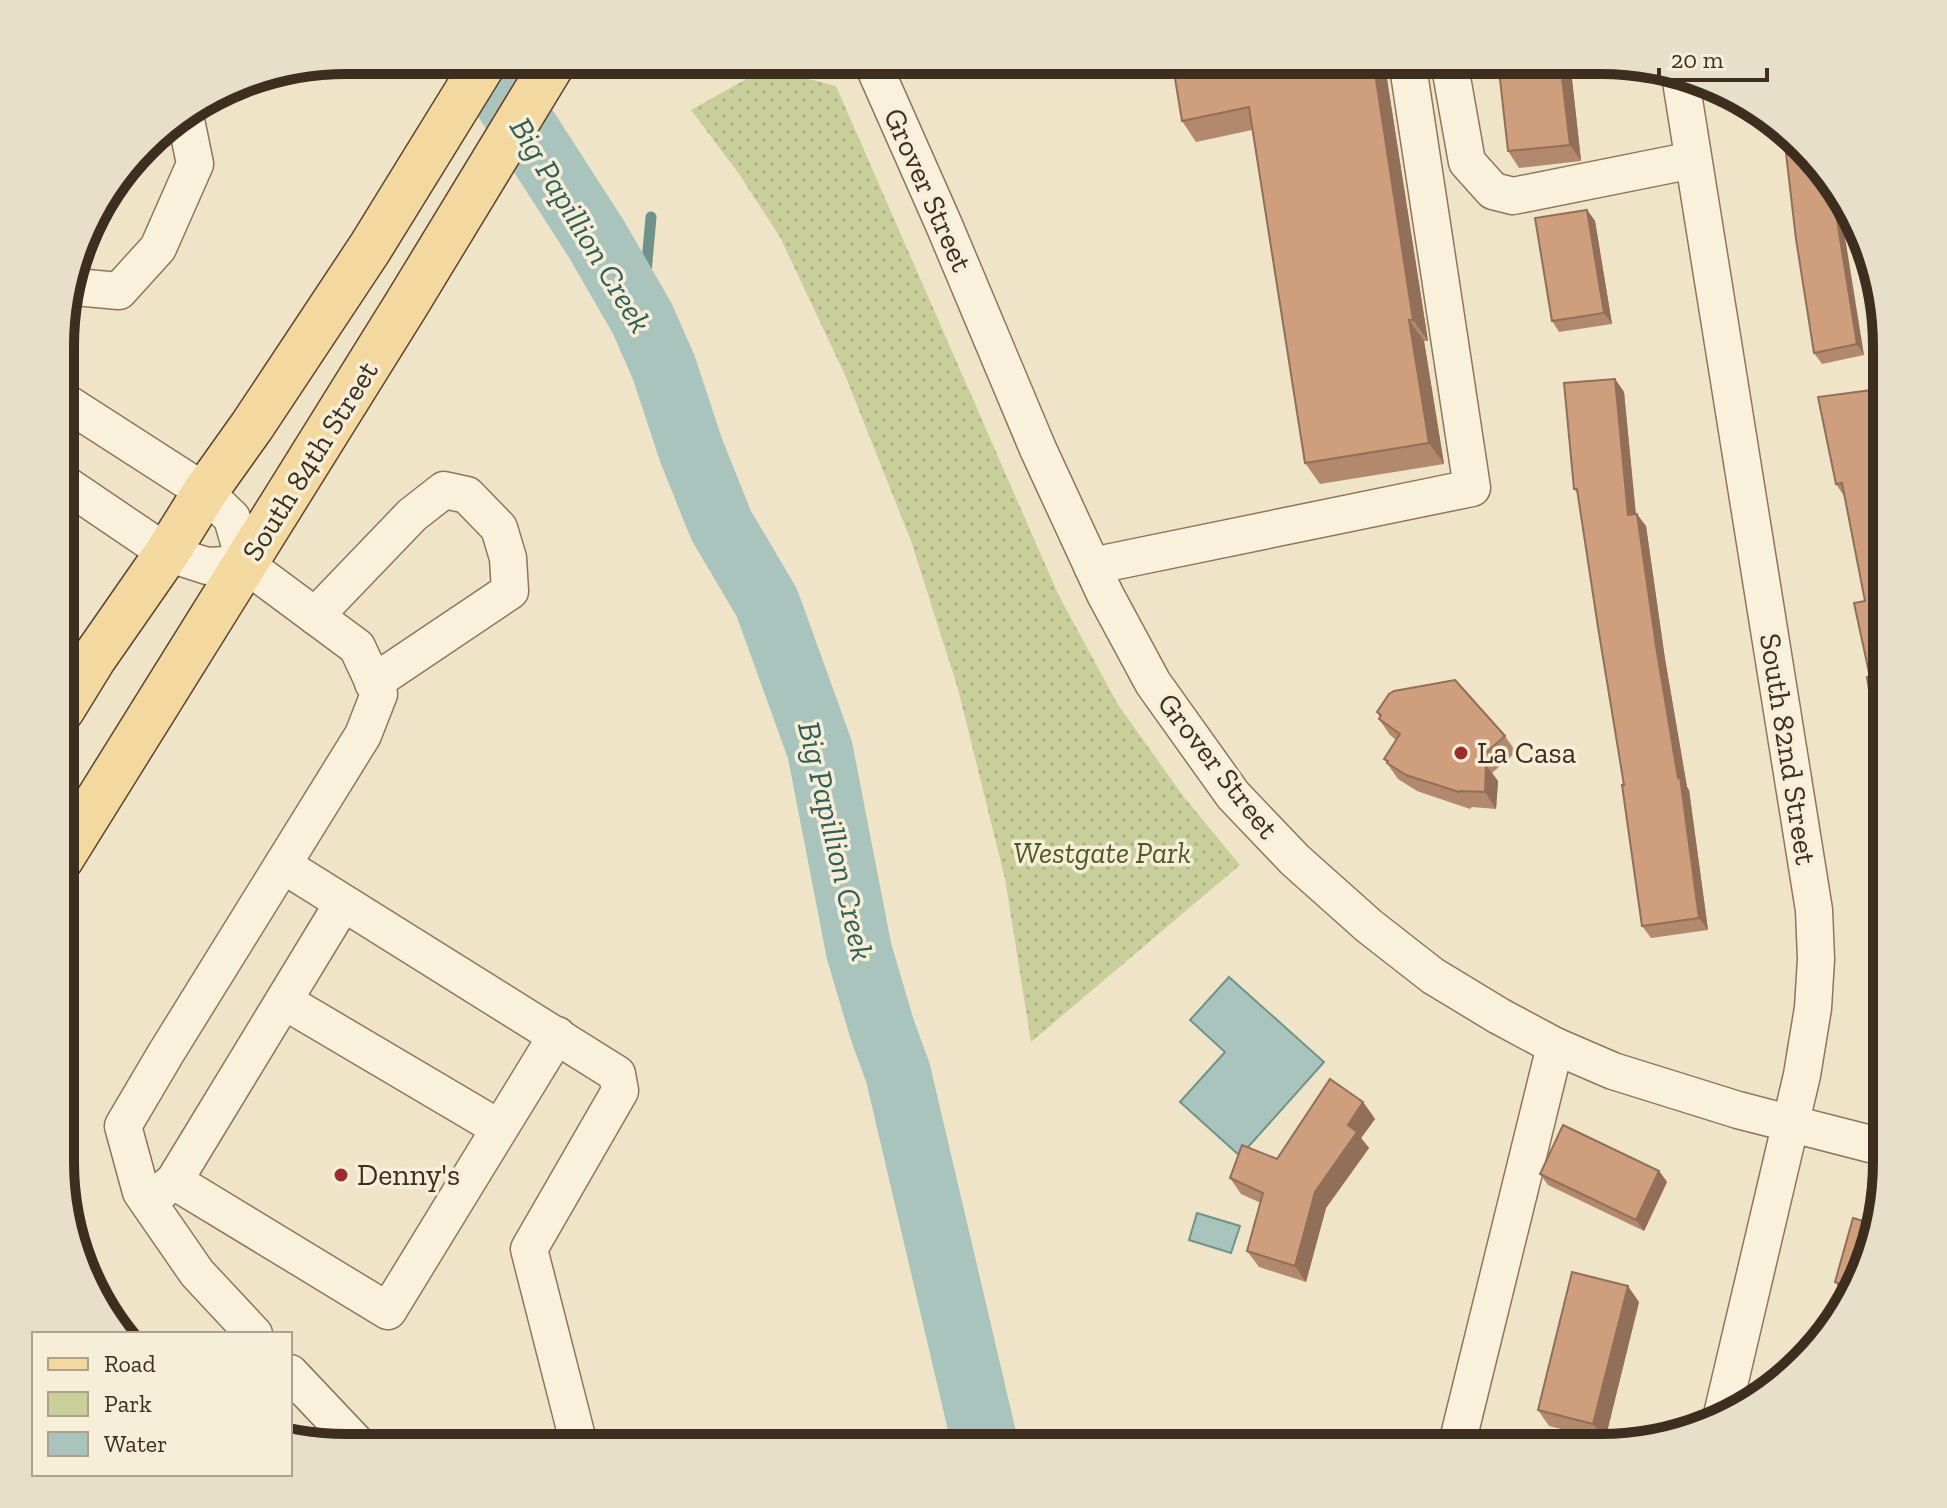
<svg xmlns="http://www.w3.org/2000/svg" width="1947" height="1508" viewBox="0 0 1947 1508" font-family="'Zilla Slab',serif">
<defs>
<pattern id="green-dots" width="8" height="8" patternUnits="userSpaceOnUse" patternTransform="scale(2)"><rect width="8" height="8" fill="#c9cf9b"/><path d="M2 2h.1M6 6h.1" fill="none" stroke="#aeb285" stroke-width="1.8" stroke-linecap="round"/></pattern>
</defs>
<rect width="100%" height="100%" fill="#f0e4c8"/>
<path fill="url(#green-dots)" d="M 766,68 L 836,86 L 1059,596 L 1117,703 L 1183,796 L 1240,865 L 1031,1042 L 1005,879 L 958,689 L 911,541 L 845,375 L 780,237 L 739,174 L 691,110 Z"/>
<g fill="#a9c4bc" stroke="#6f938a" stroke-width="2">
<path d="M 1229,977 L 1324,1062 L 1240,1156 L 1180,1102 L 1225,1052 L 1190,1020 Z"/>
<path d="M 1197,1213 L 1240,1226 L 1231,1253 L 1189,1240 Z"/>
</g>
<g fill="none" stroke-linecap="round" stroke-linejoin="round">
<path stroke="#6f938a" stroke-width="11" d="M 642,318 L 651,217"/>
<path stroke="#a9c4bc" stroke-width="66" d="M 481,60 L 597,240 L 642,318 L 664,368 L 691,450 L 721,525 L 767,603 L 820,750 L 859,951 L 882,1029 L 898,1073 L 986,1448"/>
<defs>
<g id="minor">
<path d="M 871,60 L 944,225 L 1038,449 L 1105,594 L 1153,683 L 1233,795 L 1295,860 L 1369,926 L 1433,976 L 1499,1016 L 1555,1046 L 1613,1071 L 1738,1110 L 1886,1148"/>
<path d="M 1449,61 L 1467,162 L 1493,191 L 1513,196 L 1693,160"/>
<path d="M 1680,75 L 1814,910 L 1816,959 L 1813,1008 L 1802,1075 L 1721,1419"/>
<path d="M 71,283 L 75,287 L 119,291 L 158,248 L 195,164 L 185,115"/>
<path d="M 62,400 L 205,492 L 232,518 L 245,564"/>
<path d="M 62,482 L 167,553 L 207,566 L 245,564"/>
<path d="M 245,564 L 357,647 L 379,694 L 363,735 L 166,1053 L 123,1126 L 141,1192 L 197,1273 L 254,1334"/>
<path d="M 1092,566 L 1472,488 L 1407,60"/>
<path d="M 315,616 L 412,515 L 444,490 L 467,495 L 499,528 L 508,558 L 510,591 L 373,683"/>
<path d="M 283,865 L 617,1074 L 620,1091 L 529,1249 L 577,1437"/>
<path d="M 284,1001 L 499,1128"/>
<path d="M 174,1181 L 388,1311 L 557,1035"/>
<path d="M 154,1197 L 174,1181 L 343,903"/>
<path d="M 290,1373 L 360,1447"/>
<path d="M 1456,1448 L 1555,1046"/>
</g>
<g id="major">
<path d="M 62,710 L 94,658 L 167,553 L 205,492 L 252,426 L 370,248 L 486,60"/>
<path d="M 61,859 L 406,305 L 555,60"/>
</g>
</defs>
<use href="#minor" stroke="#8d765c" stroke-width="39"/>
<use href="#major" stroke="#5b4430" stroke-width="47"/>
<use href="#minor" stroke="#faf1dc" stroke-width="36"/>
<use href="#major" stroke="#f3d9a0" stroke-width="44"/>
</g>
<g fill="#b2896c">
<path d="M 1384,60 L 1428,341 L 1424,341 L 1444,464 L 1320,484 L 1305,463 L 1252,130 L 1196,142 L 1182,121 Z"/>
<path d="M 1570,61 L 1581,161 L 1519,168 L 1508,151 Z"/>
<path d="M 1758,112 L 1790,131 L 1864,355 L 1822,364 L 1814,353 L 1783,127 L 1768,130 L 1760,119 Z"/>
<path d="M 1587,210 L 1595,221 L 1612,324 L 1559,332 L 1552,321 Z"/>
<path d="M 1615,379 L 1624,392 L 1636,514 L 1646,526 L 1665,659 L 1687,787 L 1689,790 L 1708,930 L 1651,938 L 1642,926 L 1624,785 L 1578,494 L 1574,489 Z"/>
<path d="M 1887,388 L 1887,810 L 1883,754 L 1878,747 L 1870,677 L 1865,601 L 1844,496 L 1836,484 Z"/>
<path d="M 1377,712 L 1505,736 L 1516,752 L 1492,773 L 1498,781 L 1496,809 L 1472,807 L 1470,809 L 1417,791 L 1398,779 L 1384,759 L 1396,740 L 1390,735 L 1379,719 L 1380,717 Z"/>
<path d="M 1886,997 L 1886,1036 L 1878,1024 Z"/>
<path d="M 1363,1102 L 1375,1119 L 1361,1138 L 1369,1148 L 1326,1208 L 1306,1282 L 1259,1267 L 1247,1251 L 1261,1203 L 1241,1194 L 1230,1178 L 1277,1159 Z"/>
<path d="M 1659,1171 L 1667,1182 L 1644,1231 L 1548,1185 L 1540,1174 Z"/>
<path d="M 1865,1272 L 1850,1296 L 1844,1295 L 1835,1282 Z"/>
<path d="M 1639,1302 L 1605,1440 L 1549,1426 L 1538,1410 Z"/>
</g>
<g fill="#916f58">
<path d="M 1373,60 L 1384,60 L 1428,341 L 1413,320 Z"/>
<path d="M 1560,61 L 1570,61 L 1581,161 L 1570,145 Z"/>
<path d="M 1832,189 L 1839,200 L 1864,355 L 1857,344 Z"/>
<path d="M 1587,210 L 1595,221 L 1612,324 L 1604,313 Z"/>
<path d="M 1409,320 L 1424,341 L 1444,464 L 1429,443 Z"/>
<path d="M 1615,379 L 1624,392 L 1637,528 L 1628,515 Z"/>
<path d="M 1878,476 L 1887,490 L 1887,521 Z"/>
<path d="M 1637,514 L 1646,526 L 1665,659 L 1687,787 L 1689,790 L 1708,930 L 1699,918 L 1656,646 Z"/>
<path d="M 1486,765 L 1498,781 L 1496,809 L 1485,792 Z"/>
<path d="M 1363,1102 L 1375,1119 L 1361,1138 L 1369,1148 L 1326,1208 L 1306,1282 L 1295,1266 L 1315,1192 L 1348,1125 Z"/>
<path d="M 1659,1171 L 1667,1182 L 1644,1231 L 1636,1220 Z"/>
<path d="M 1628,1286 L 1639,1302 L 1605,1440 L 1593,1424 Z"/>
</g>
<g fill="#cf9f7d" stroke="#916f58" stroke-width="2">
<path d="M 1172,60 L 1373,60 L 1413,320 L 1409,320 L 1429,443 L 1305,463 L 1249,107 L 1182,121 Z"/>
<path d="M 1498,61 L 1560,61 L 1570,145 L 1508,151 Z"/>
<path d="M 1758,112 L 1768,118 L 1760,119 Z"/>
<path d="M 1783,127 L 1790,131 L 1832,189 L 1857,344 L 1814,353 L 1796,239 Z"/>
<path d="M 1587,210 L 1604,313 L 1552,321 L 1535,218 Z"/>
<path d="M 1615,379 L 1628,515 L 1637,514 L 1656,646 L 1678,778 L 1680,777 L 1699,918 L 1642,926 L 1622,785 L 1624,785 L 1598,627 L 1577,489 L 1574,489 L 1564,383 Z"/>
<path d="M 1887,388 L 1887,474 L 1878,476 L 1887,521 L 1887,810 L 1883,746 L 1878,747 L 1867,677 L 1870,677 L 1854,603 L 1865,601 L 1842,483 L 1836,484 L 1818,397 Z"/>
<path d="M 1455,680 L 1505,736 L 1480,758 L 1486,765 L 1485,792 L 1461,791 L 1459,792 L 1406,775 L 1387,763 L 1388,761 L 1384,759 L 1400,734 L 1379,719 L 1381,715 L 1377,712 L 1389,694 L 1394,691 Z"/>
<path d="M 1886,997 L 1886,1027 L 1878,1024 Z"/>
<path d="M 1330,1079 L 1363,1102 L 1348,1125 L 1357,1132 L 1315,1192 L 1295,1266 L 1247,1251 L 1263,1193 L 1230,1178 L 1242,1145 L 1277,1159 Z"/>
<path d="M 1563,1125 L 1659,1171 L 1636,1220 L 1540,1174 Z"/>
<path d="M 1853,1218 L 1876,1225 L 1865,1272 L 1855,1288 L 1835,1282 Z"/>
<path d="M 1572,1272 L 1628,1286 L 1593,1424 L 1538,1410 Z"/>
<path d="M 1476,1434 L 1516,1444 L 1515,1448 L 1472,1448 Z"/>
</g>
<g fill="#9e2a2b" stroke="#f7eed8" stroke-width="3">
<circle cx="1461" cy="753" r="8"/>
<circle cx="341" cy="1175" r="8"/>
</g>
<g text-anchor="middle" stroke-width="7" stroke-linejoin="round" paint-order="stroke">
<g font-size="30" fill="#3d2e20" stroke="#f7eed8">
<text transform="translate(928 190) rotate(66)" y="10">Grover Street</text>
<text transform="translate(310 461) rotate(-58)" y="10">South 84th Street</text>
<text transform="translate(1788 749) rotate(81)" y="10">South 82nd Street</text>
<text transform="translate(1218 766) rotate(52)" y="10">Grover Street</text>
</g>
<g font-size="30" fill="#3d2e20" stroke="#f7eed8" text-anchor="start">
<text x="1477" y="763">La Casa</text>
<text x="357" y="1185">Denny's</text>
</g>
<g font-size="30" font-style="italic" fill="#4d5a26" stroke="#f7eed8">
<text x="1102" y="863">Westgate Park</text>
</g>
<g font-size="32" font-style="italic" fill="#2f5d5a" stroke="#f7eed8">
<text transform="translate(581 225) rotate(59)" y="11">Big Papillion Creek</text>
<text transform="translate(836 841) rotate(77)" y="11">Big Papillion Creek</text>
</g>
</g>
<path d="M0 0H1947V1508H0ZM346 74H1601A272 272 0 0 1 1873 346V1162A272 272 0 0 1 1601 1434H346A272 272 0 0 1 74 1162V346A272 272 0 0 1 346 74Z" fill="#e8dfc9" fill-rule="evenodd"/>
<path fill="none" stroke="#3d2e20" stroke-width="10" d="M346 74H1601A272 272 0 0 1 1873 346V1162A272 272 0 0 1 1601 1434H346A272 272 0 0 1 74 1162V346A272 272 0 0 1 346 74Z"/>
<rect x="32" y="1332" width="260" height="144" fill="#f7eed8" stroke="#ada18e" stroke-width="2"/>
<rect x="48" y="1358" width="40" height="12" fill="#f3d9a0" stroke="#ada18e" stroke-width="2"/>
<text x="104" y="1372" font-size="24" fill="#3d2e20">Road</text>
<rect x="48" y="1392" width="40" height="24" fill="#c9cf9b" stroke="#ada18e" stroke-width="2"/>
<text x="104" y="1412" font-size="24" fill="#3d2e20">Park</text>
<rect x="48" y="1432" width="40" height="24" fill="#a9c4bc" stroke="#ada18e" stroke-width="2"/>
<text x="104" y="1452" font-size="24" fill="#3d2e20">Water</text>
<path d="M1659 68v12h108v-12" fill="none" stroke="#3d2e20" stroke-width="4"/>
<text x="1671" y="68" font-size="24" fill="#3d2e20" stroke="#f7eed8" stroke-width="6" paint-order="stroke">20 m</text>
</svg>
